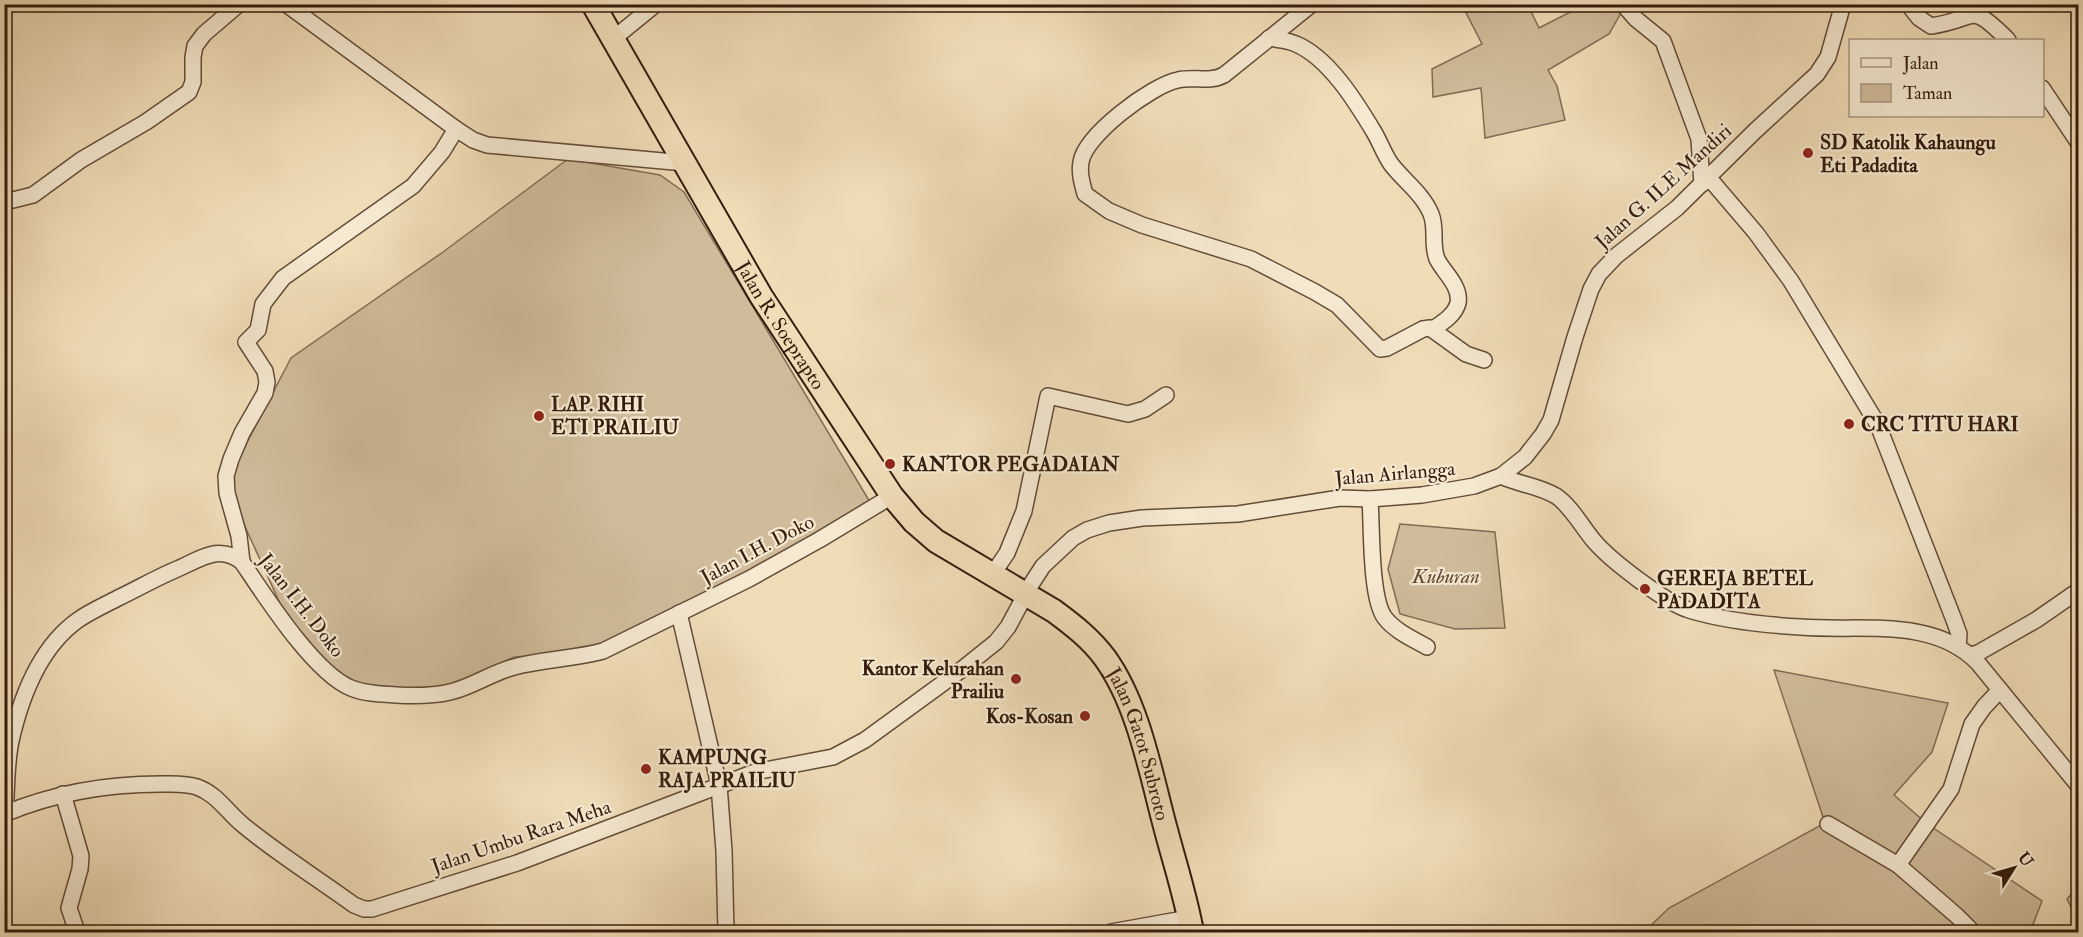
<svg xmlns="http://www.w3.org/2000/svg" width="2083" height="937" viewBox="0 0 2083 937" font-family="'IM FELL Double Pica',serif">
<rect width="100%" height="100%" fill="#f0ddb8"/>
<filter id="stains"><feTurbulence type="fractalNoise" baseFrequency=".00333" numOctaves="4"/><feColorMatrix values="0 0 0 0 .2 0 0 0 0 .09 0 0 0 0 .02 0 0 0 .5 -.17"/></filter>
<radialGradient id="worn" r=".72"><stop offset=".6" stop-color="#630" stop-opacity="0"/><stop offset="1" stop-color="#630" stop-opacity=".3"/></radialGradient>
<g fill="#d0bc9b" stroke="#826c54" stroke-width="1.5">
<path d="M 1623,4 L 1625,6 L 1609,34 L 1548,70 L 1557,86 L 1565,120 L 1485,138 L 1481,88 L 1433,97 L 1432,69 L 1482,44 L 1462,5 L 1528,5 L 1539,28 L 1584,5 Z"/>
<path d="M 568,159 L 660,175 L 684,192 L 870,502 L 750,570 L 632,633 L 585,653 L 514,657 L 470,677 L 452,689 L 403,689 L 349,682 L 334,671 L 284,612 L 231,496 L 232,471 L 291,358 L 443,252 Z"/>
<path d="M 1400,524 L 1495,532 L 1505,628 L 1455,629 L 1400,614 L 1388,569 Z"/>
<path d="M 1774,670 L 1948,703 L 1932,752 L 1894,795 L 1926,823 L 2042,901 L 2030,932 L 1805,932 L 1802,931 L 1800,932 L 1750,932 L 1739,926 L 1730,932 L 1644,932 L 1669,908 L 1825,823 Z"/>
<path d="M 2078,887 L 2078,921 L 2067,899 Z"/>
</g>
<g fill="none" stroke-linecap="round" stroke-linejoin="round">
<defs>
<g id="minor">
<path d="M 286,4 L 456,129 L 473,140 L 487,145 L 685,163"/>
<path d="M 1312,4 L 1224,75 C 1209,83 1194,76 1178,80 C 1152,85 1085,135 1081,162 C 1079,173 1082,183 1085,194 L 1109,211 L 1142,225 L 1251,259 L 1315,292 L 1337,305 L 1380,349 L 1387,348 L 1423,329 L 1430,328 L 1466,354 L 1484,360"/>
<path d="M 1623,4 L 1636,19 L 1663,41 L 1699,139 L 1702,184"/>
<path d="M 1908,4 L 1919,18 L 1931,26 C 1979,19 1968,0 2008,40"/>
<path d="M 1269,38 C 1278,40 1288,40 1296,44 C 1329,58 1356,102 1374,132 C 1380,142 1384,154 1391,164 C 1403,180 1423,194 1431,214 C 1437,228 1431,244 1437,259 C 1444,273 1461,286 1458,303 C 1455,315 1442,323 1433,329"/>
<path d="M 613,39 L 656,4"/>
<path d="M 2042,88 L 2078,142"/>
<path d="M 1709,178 L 1756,233 L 1791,281 L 1878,425 L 1954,620 L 1959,634 L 1958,647"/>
<path d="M 4,198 L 13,200 L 33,195 L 81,160 L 146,122 L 189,92 L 193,82 L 193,57 L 195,46 L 204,34 L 239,4"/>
<path d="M 1501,476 L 1525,457 L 1543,434 L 1551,420 L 1575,337 L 1591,289 L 1599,274 L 1616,256 L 1677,208 L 1755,131 L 1817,74 L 1828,57 L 1843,4"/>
<path d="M 1370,499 C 1372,526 1370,599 1385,618 C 1395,631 1413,639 1427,647"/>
<path d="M 242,562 L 239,536 L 227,493 L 226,476 L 231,459 L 242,433 L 265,393 L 267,382 L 265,371 L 246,342 L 258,330 L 263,304 L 283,278 L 413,186 L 442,152 L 456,129"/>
<path d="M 992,575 L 1007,553 L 1024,511 L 1048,396 L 1128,414 L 1145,409 L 1166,395"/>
<path d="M 679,613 L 719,785 L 724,851 L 726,932"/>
<path d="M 1971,655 L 1978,653 L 2036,620 L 2078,591"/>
<path d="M 63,794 L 81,856 L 80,869 L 69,908 L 77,932"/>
<path d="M 4,814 C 54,793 108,784 161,784 C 173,784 186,783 197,787 C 217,794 227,812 243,825 C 278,854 317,878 354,905 L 364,909 L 372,909 L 517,863 L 755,772 L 833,757 L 865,740 L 961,670 L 996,642 L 1008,627 L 1030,586 L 1043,566 L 1073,538 L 1087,530 L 1109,523 L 1142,518 L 1238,514 L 1340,498 L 1370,499 L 1422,495 L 1474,486 L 1501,476 C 1518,484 1539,486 1556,496 C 1570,505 1583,528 1594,541 C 1610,560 1666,603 1689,610 C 1725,621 1764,625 1801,627 C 1860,632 1933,616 1978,663 L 2078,785"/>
<path d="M 5,814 C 7,790 6,764 11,741 C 21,697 40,647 78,620 C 91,611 105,605 118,598 C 137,589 156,578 175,570 C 199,560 219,543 242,562 C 265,596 314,673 351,688 C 365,694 381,694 396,695 C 413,696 433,696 450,692 C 472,687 491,673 514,667 C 543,659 574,659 603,651 L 749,579 L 819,540 L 892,496"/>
<path d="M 1828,824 L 1898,865 L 1957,916 L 1973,932"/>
<path d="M 1898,865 L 1951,789 L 1972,724 L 1984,707 L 2000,690"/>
<path d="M 1111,932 L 1189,918"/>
</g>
<g id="highway">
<path id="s1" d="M 593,4 L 761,296 L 892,496 L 914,522 L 936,541 L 1054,611 C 1073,625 1091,639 1105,658 C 1139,705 1151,775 1166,830 C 1175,864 1186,898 1192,932"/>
</g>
</defs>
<use href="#minor" stroke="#644c38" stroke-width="18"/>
<use href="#highway" stroke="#351c0d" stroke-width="26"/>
<use href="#minor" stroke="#f5e9d1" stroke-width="15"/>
<use href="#highway" stroke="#f0ddb8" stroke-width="22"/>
</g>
<g fill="#8f2418" stroke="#f5e9d1" stroke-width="2">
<circle cx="1808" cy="153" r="6"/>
<circle cx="539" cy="416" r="6"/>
<circle cx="1849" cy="424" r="6"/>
<circle cx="890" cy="464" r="6"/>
<circle cx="1645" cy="589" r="6"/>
<circle cx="1016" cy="679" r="6"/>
<circle cx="1085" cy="716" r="6"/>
<circle cx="646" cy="769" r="6"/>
</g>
<g text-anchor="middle" stroke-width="4.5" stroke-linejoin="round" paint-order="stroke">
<g font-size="20" font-weight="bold" fill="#351c0d" stroke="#f5e9d1" text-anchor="start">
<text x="1820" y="149">SD Katolik Kahaungu<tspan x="1820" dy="23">Eti Padadita</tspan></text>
<text x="551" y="411">LAP. RIHI<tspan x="551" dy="23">ETI PRAILIU</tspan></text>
<text x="1861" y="431">CRC TITU HARI</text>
<text x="902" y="471">KANTOR PEGADAIAN</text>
<text x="1657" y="585">GEREJA BETEL<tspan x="1657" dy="23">PADADITA</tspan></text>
<text x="1004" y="675" text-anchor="end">Kantor Kelurahan<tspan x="1004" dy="23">Prailiu</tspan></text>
<text x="1073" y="723" text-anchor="end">Kos-Kosan</text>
<text x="658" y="764">KAMPUNG<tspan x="658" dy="23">RAJA PRAILIU</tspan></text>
</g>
<g font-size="20" fill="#351c0d" stroke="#f5e9d1">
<text transform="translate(1663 186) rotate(-42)" y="7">Jalan G. ILE Mandiri</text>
<text dy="7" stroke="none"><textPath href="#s1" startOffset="372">Jalan R. Soeprapto</textPath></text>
<text transform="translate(1395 473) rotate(-5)" y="7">Jalan Airlangga</text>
<text transform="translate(757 549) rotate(-28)" y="7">Jalan I.H. Doko</text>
<text transform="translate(302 605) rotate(52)" y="7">Jalan I.H. Doko</text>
<text dy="7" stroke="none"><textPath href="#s1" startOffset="939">Jalan Gatot Subroto</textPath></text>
<text transform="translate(521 836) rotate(-19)" y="7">Jalan Umbu Rara Meha</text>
</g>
<g font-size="20" font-style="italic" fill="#644c38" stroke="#f5e9d1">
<text x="1446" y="583">Kuburan</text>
</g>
</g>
<rect width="2083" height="937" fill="none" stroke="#f0ddb8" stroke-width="24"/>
<rect x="6" y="6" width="2071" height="925" fill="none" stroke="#351c0d" stroke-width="3"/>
<rect x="12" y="12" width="2059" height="913" fill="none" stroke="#351c0d" stroke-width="1.5"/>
<rect x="1849" y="39" width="195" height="78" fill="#f5e9d1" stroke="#a89783" stroke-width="1.5"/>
<rect x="1861" y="58" width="30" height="9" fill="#f5e9d1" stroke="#a89783" stroke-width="1.5"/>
<text x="1903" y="69" font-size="18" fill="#351c0d">Jalan</text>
<rect x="1861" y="84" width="30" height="18" fill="#d0bc9b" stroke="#a89783" stroke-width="1.5"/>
<text x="1903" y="99" font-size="18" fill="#351c0d">Taman</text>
<g transform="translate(2014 868) rotate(53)" stroke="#f5e9d1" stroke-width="4.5" paint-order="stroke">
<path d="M0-4.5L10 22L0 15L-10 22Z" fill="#351c0d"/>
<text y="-9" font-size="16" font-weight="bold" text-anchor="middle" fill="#351c0d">U</text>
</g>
<rect width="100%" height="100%" filter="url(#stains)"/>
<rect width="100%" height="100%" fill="url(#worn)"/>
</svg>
